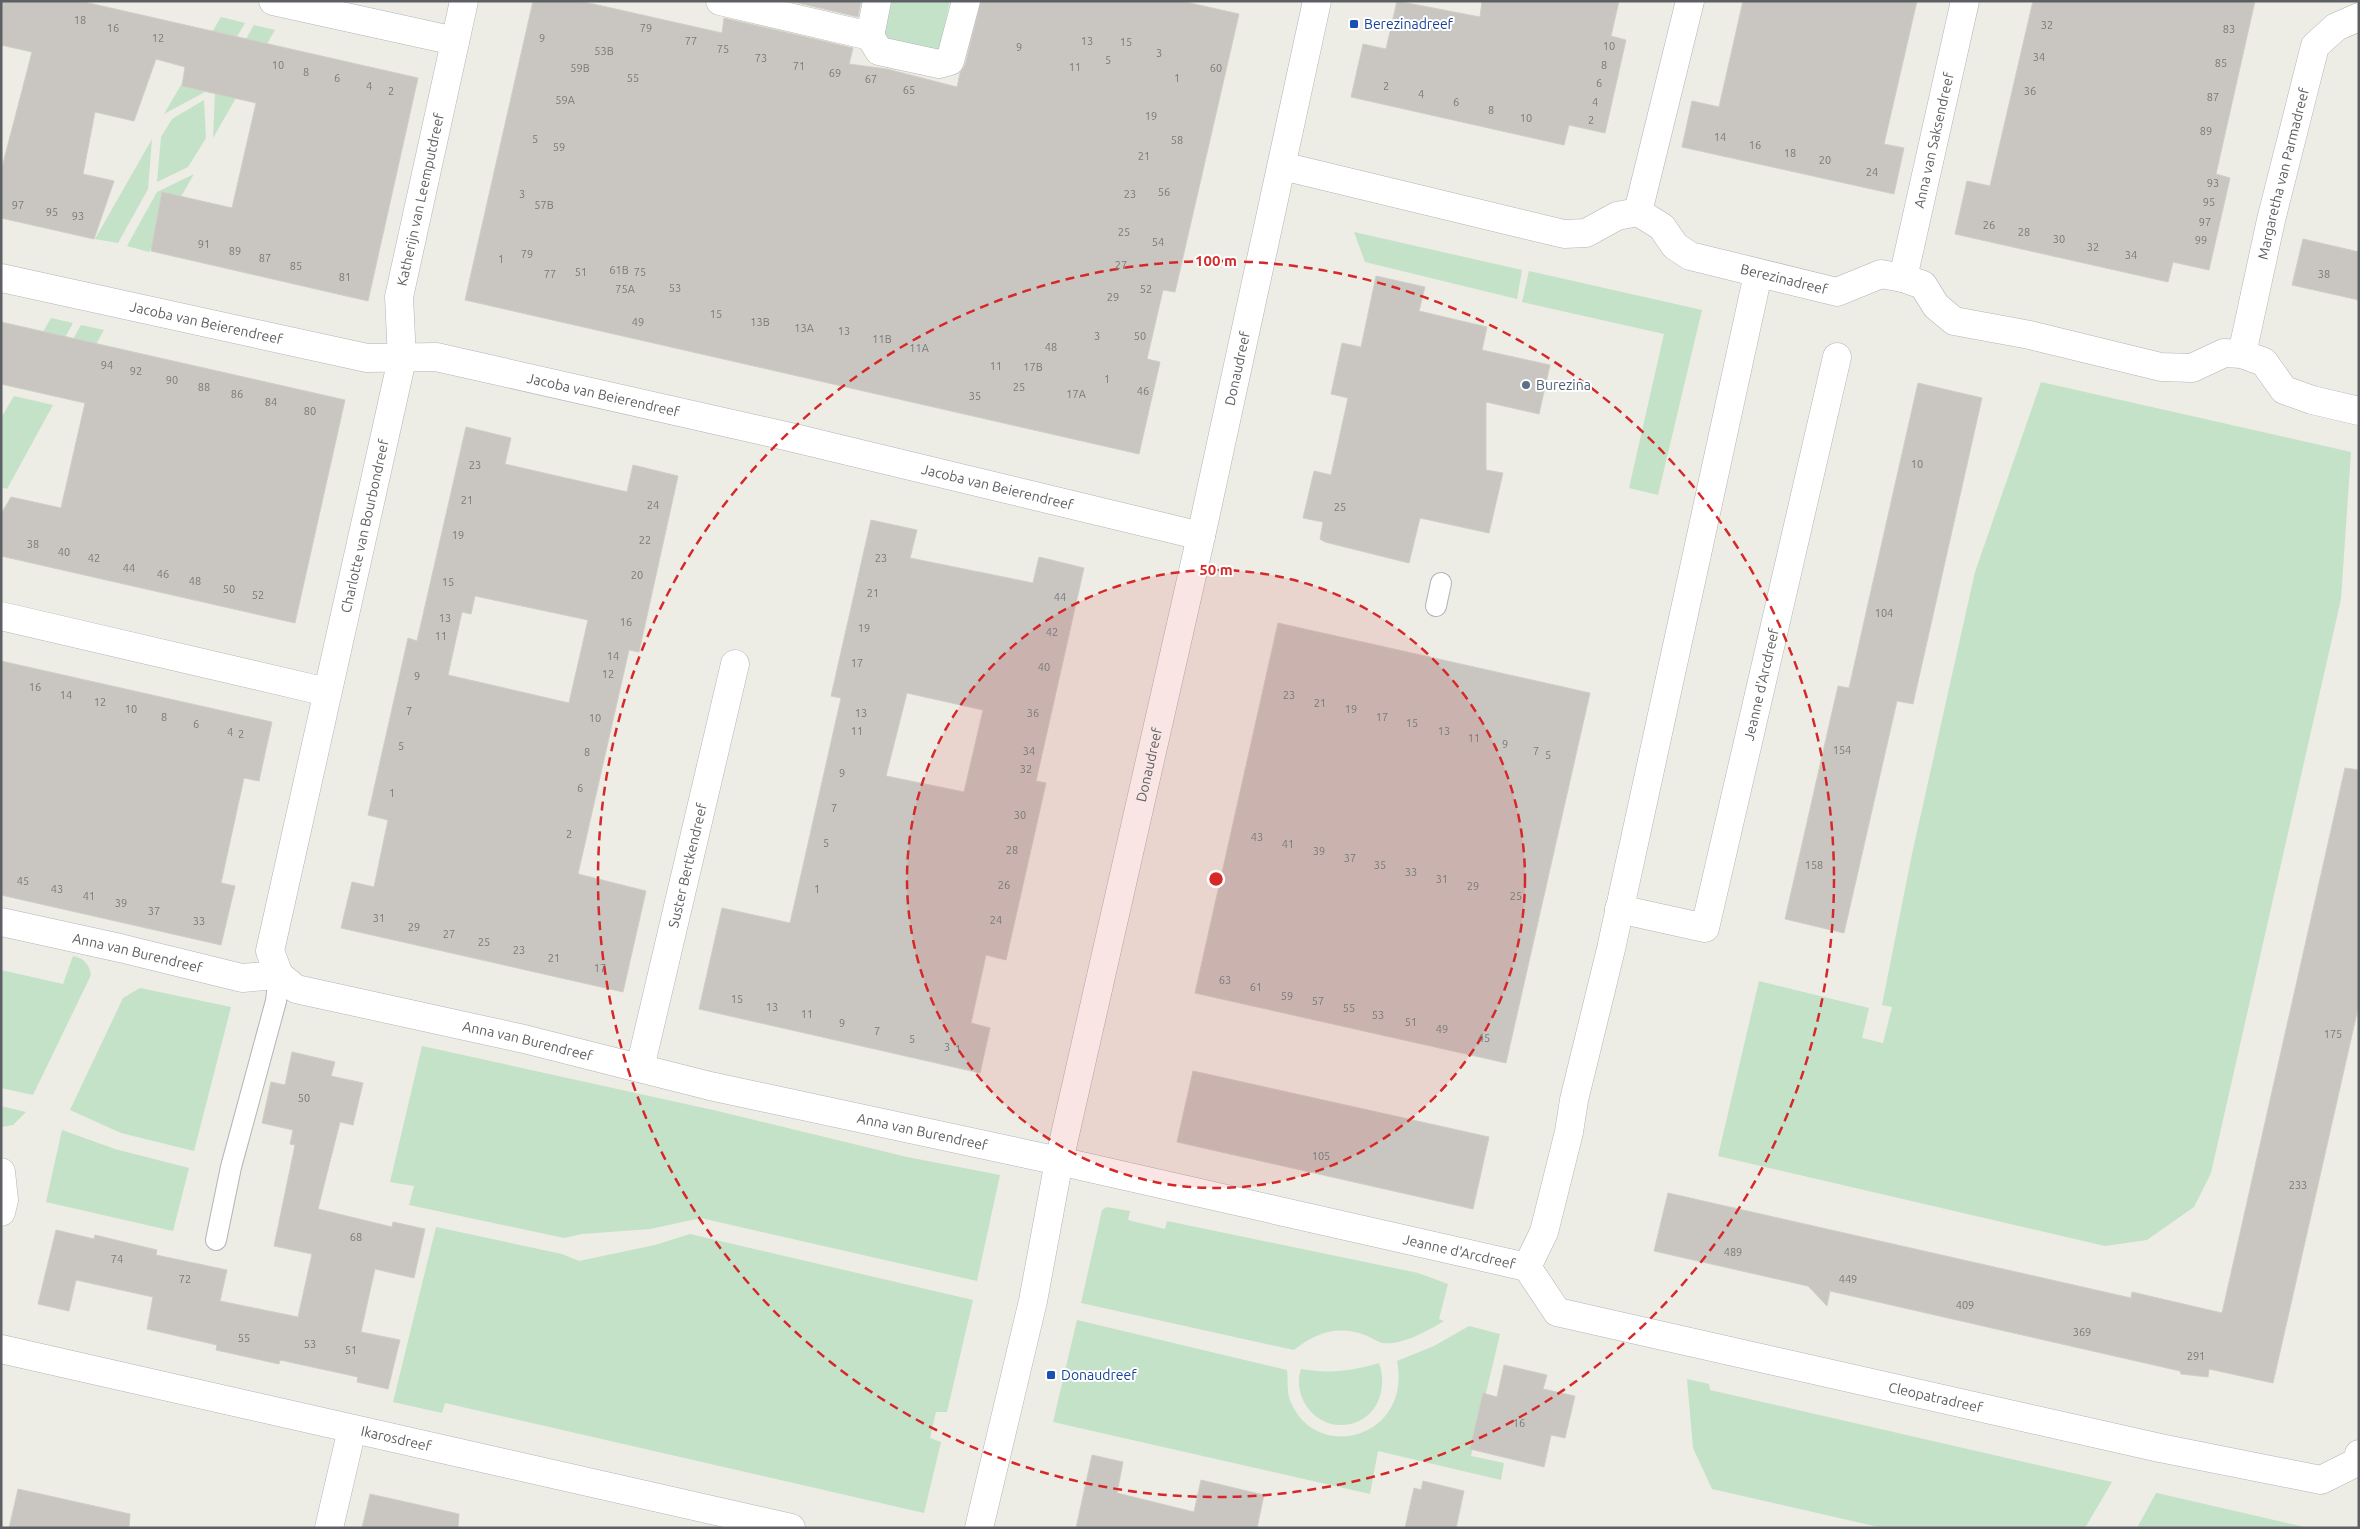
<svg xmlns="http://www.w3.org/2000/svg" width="2360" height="1529" viewBox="0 0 2360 1529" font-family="Ubuntu,sans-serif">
<rect width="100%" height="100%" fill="#edece5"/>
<g fill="#c4e2c8">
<path d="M 889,1 L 950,1 L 939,50 L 881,37 Z"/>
<path d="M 221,17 L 245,23 L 205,92 L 164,114 Z"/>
<path d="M 254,25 L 275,30 L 213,138 L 215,93 Z"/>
<path d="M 204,100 L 206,138 L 188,167 L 157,182 L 161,137 L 172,119 Z"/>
<path d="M 152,139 L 148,189 L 118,243 L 95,239 Z"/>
<path d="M 194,174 L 149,252 L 127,246 L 157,192 Z"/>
<path d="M 1354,232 L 1522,270 L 1517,299 L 1365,262 Z"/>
<path d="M 1529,271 L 1702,310 L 1658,495 L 1629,488 L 1664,334 L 1522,302 Z"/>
<path d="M 51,318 L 73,323 L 35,391 L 12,386 Z"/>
<path d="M 81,325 L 104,330 L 66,398 L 43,393 Z"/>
<path d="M 2041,382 L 2351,452 L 2341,599 L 2211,1173 L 2194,1207 L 2147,1240 L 2105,1246 L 1718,1156 L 1759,981 L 1869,1008 L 1862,1038 L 1883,1043 L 1892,1007 L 1882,1005 L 1912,854 L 1975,572 Z"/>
<path d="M 14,396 L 53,405 L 7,489 L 1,487 L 1,418 Z"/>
<path d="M 73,956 C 84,958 89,964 91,975 L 33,1095 L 1,1088 L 1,970 L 63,984 Z"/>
<path d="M 140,988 L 231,1007 L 194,1151 L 121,1133 L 70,1110 L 123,998 Z"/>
<path d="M 422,1046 L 713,1110 L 907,1157 L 1000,1175 L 977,1281 L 701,1218 L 650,1229 L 582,1234 L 564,1238 L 409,1205 L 414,1186 L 390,1182 Z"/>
<path d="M 1,1106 L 26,1112 L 13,1125 L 2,1127 Z"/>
<path d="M 62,1130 L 115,1149 L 189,1168 L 173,1231 L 46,1202 Z"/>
<path d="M 1107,1207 L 1130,1211 L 1128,1220 L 1165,1229 L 1167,1221 L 1418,1273 L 1448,1284 L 1439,1319 L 1444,1321 C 1429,1330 1401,1346 1383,1343 C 1377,1342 1371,1337 1365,1335 C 1338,1325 1316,1332 1294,1350 L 1081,1303 L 1102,1210 Z"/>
<path d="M 436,1227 L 562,1254 L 579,1261 L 655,1245 L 690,1234 L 973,1300 L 947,1412 L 936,1412 L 930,1438 L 941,1442 L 924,1513 L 445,1403 L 442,1413 L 393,1402 Z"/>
<path d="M 1077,1320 L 1287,1370 C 1288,1378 1287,1388 1289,1397 C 1311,1465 1413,1440 1397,1361 L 1434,1346 L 1469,1326 L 1500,1334 L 1471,1456 L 1504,1463 L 1501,1480 L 1378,1451 L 1370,1494 L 1053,1422 Z"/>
<path d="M 1379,1363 C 1389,1391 1375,1424 1342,1425 C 1313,1426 1292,1395 1301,1369 C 1329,1374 1352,1371 1379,1363 Z"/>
<path d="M 1687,1379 L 1709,1384 L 1710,1390 L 2112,1482 L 2085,1528 L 1883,1528 L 1712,1489 L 1693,1448 Z"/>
<path d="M 2156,1493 L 2157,1493 L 2309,1528 L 2137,1528 Z"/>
</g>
<g fill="#c9c6c1" stroke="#d1cec4" fill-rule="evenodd">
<path d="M 1,1 L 80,1 L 418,78 L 368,301 L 151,251 L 162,192 L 232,208 L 256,103 L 182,86 L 185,67 L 156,59 L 134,121 L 95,112 L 83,174 L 114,181 L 94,239 L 1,218 L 1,171 L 32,52 L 1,45 Z"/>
<path d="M 533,1 L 580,1 L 722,33 L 724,18 L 853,48 L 849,64 L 887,69 L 957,87 L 960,73 L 965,65 L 981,1 L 1181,1 L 1239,14 L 1175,292 L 1163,290 L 1147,359 L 1160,362 L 1139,454 L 465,300 Z"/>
<path d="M 790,1 L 861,1 L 858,17 Z"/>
<path d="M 1397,1 L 1480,17 L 1482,1 L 1619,1 L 1611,36 L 1626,40 L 1605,133 L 1569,125 L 1564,145 L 1351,97 L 1363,44 L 1386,49 Z"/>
<path d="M 1743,1 L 1917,1 L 1884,144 L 1904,148 L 1894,194 L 1682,147 L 1692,101 L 1719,107 Z"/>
<path d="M 2033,1 L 2255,1 L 2216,174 L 2230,178 L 2209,270 L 2173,262 L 2168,282 L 1955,234 L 1967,181 L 1990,186 Z"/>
<path d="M 2303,239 L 2359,252 L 2359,300 L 2292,285 Z"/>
<path d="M 1376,276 L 1425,287 L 1419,311 L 1487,327 L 1482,350 L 1550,365 L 1539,414 L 1486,402 L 1486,470 L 1503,473 L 1489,533 L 1420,518 L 1409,563 L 1325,542 L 1320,539 L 1323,522 L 1303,518 L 1314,471 L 1331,475 L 1348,398 L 1331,394 L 1342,343 L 1361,347 Z"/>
<path d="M 1,322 L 345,400 L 295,623 L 1,556 L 1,514 L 11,497 L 61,508 L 85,403 L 1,384 Z"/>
<path d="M 1918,383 L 1982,398 L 1913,704 L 1897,701 L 1844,933 L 1785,919 L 1838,686 L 1849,688 Z"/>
<path d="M 466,427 L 511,438 L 505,464 L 557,476 L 627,492 L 633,465 L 678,476 L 639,652 L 629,650 L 578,874 L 646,891 L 623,992 L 341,928 L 352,882 L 374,887 L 388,820 L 368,815 L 408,638 L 417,641 ZM 475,596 L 588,620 L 569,703 L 448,675 L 462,612 L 471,614 Z"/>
<path d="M 871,520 L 917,530 L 910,558 L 1033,583 L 1039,557 L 1084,568 L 1036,781 L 1046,783 L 1006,960 L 986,955 L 971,1023 L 990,1028 L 980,1073 L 699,1009 L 722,908 L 790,923 L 841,698 L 831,696 ZM 907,693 L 983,710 L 964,792 L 886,776 Z"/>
<path d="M 1278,623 L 1590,693 L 1506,1063 L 1195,993 Z"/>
<path d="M 1,661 L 272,722 L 259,781 L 244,778 L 221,883 L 235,886 L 221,945 L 1,895 Z"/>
<path d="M 2345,768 L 2359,770 L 2359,1004 L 2273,1383 L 2209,1369 L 2208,1377 L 2181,1374 L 2180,1371 L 1830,1291 L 1827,1306 L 1808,1286 L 1654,1251 L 1668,1193 L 2131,1298 L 2132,1292 L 2222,1313 Z"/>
<path d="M 292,1052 L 335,1062 L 331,1076 L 363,1083 L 353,1125 L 340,1122 L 318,1209 L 392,1227 L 393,1222 L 425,1229 L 414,1278 L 375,1269 L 368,1300 L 361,1332 L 400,1340 L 388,1389 L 357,1382 L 358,1377 L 280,1360 L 279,1364 L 216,1350 L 217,1345 L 147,1329 L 153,1297 L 76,1280 L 69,1311 L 38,1304 L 56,1230 L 94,1239 L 95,1235 L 157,1250 L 156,1255 L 227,1270 L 220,1301 L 298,1317 L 312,1254 L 274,1246 L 295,1145 L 290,1144 L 293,1130 L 262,1123 L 271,1082 L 285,1085 Z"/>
<path d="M 1193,1071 L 1489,1137 L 1473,1209 L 1177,1142 Z"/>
<path d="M 1504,1365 L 1547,1375 L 1543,1389 L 1575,1396 L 1565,1438 L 1551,1435 L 1544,1467 L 1470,1449 L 1483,1393 L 1497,1397 Z"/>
<path d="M 1092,1455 L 1123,1462 L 1117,1493 L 1194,1512 L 1201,1480 L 1264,1495 L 1257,1528 L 1076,1528 Z"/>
<path d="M 1423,1481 L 1464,1491 L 1456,1528 L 1405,1528 L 1414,1488 L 1421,1490 Z"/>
<path d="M 18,1489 L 130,1514 L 129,1528 L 9,1528 Z"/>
<path d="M 370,1494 L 459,1514 L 458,1528 L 362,1528 Z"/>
</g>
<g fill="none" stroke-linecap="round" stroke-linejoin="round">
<defs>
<g id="service">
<path d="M 1436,606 L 1441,583"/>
<path d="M 216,1240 L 231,1167 L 276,1001 L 279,975"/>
</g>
<g id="minor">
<path d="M 273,1 L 455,41"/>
<path d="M 720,1 L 870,36 L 879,51 L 939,64 L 950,61 L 966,1"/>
<path d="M 870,36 L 877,1"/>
<path id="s1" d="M 1282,166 L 1564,234 L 1586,233 L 1617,216 L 1638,212 L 1662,227 L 1675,246 L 1690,256 L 1837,292 L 1881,274 L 1903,278 L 1923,285 L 1936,306 L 1954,321 L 2030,335 L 2161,367 L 2192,368 L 2224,353 L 2242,354 L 2264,362 L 2284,390 L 2312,400 L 2359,411"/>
<path d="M 1638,212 L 1690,1"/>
<path id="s2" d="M 1,278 L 367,358 L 436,357 L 790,437 L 1201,536"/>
<path id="s3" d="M 1903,278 L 1965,1"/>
<path id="s4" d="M 2242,354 L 2271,220 L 2315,46 L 2336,27 L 2359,17"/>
<path d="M 1,616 L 327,692"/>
<path id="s5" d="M 1619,909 L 1705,928 L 1837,357"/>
<path id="s6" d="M 1,922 L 120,948 L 242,978 L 279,975 L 296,989 L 524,1039 L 710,1086 L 1059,1161 L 1527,1267 L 1544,1232 L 1569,1132 L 1574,1100 L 1611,949 L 1758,274"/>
<path id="s7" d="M 279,975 L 270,951 L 402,359 L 399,297 L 464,1"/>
<path id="s8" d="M 640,1068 L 735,664"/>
<path d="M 1,1172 L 4,1200 L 1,1212"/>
<path id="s9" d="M 1527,1267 L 1557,1312 L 2160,1448 L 2321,1480 L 2357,1462 L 2359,1454"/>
<path id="s10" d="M 1,1349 L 791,1528"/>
<path d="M 329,1528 L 352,1429"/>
<path id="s11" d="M 979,1528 L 1033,1301 L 1059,1161 L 1201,536 L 1317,1"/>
</g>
</defs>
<use href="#service" stroke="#b2b4b8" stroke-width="22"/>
<use href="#minor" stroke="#b2b4b8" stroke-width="29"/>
<use href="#service" stroke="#fff" stroke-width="20"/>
<use href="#minor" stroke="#fff" stroke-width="28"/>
</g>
<circle cx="1216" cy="879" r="309" fill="#d62828" fill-opacity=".12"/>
<g fill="none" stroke="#d62828" stroke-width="2.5" stroke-dasharray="9 6">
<circle cx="1216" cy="879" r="309"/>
<circle cx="1216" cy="879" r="618"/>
</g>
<g fill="#1a4fb4" stroke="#fff" stroke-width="2">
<rect x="1349" y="19" width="10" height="10" rx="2.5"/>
<rect x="1046" y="1370" width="10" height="10" rx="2.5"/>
</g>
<circle fill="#5c6f8a" stroke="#fff" stroke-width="2" cx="1526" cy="385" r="5"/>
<g text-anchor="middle" stroke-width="4" stroke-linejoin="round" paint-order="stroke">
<g font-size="11" fill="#77797a">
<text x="80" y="24">18</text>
<text x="2047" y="29">32</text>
<text x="113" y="32">16</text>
<text x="646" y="32">79</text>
<text x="2229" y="33">83</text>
<text x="158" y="42">12</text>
<text x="542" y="42">9</text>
<text x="691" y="45">77</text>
<text x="1087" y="45">13</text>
<text x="1126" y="46">15</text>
<text x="1609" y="50">10</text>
<text x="1019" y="51">9</text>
<text x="723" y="53">75</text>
<text x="604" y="55">53B</text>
<text x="1159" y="57">3</text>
<text x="2039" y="61">34</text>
<text x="761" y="62">73</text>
<text x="1108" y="64">5</text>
<text x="2221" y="67">85</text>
<text x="278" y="69">10</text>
<text x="1604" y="69">8</text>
<text x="799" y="70">71</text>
<text x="1075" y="71">11</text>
<text x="580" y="72">59B</text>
<text x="1216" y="72">60</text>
<text x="306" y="76">8</text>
<text x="835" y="77">69</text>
<text x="337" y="82">6</text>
<text x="633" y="82">55</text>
<text x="1177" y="82">1</text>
<text x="871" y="83">67</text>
<text x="1599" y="87">6</text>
<text x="369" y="90">4</text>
<text x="1386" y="90">2</text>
<text x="909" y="94">65</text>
<text x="391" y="95">2</text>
<text x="2030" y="95">36</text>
<text x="1421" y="98">4</text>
<text x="2213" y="101">87</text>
<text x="565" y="104">59A</text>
<text x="1456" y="106">6</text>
<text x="1595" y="106">4</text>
<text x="1491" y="114">8</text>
<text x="1151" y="120">19</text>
<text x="1526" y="122">10</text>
<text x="1591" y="124">2</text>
<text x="2206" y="135">89</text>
<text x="1720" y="141">14</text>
<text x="535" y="143">5</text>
<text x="1177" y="144">58</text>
<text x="1755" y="149">16</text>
<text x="559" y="151">59</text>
<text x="1790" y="157">18</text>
<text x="1144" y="160">21</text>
<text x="1825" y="164">20</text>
<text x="1872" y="176">24</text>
<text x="2213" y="187">93</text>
<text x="1164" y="196">56</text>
<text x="522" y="198">3</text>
<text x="1130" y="198">23</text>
<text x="2209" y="206">95</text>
<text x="18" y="209">97</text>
<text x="544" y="209">57B</text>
<text x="52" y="216">95</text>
<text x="78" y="220">93</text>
<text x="2205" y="226">97</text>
<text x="1989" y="229">26</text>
<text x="1124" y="236">25</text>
<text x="2024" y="236">28</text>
<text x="2059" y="243">30</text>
<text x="2201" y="244">99</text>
<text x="1158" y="246">54</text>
<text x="204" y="248">91</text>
<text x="2093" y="251">32</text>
<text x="235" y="255">89</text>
<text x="527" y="258">79</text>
<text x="2131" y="259">34</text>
<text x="265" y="262">87</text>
<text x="501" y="263">1</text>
<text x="1121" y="269">27</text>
<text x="296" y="270">85</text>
<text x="619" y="274">61B</text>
<text x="581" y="276">51</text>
<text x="640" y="276">75</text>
<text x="550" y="278">77</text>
<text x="2324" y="278">38</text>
<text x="345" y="281">81</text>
<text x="675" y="292">53</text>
<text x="625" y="293">75A</text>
<text x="1146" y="293">52</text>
<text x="1113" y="301">29</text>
<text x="716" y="318">15</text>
<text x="638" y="326">49</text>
<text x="760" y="326">13B</text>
<text x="804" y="332">13A</text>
<text x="844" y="335">13</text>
<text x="1097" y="340">3</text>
<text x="1140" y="340">50</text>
<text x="882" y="343">11B</text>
<text x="1051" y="351">48</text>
<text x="919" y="352">11A</text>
<text x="107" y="369">94</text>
<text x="996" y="370">11</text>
<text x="1033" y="371">17B</text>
<text x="136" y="375">92</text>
<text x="1107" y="383">1</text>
<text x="172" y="384">90</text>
<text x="204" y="391">88</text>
<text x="1019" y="391">25</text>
<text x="1143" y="395">46</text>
<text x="237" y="398">86</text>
<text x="1076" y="398">17A</text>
<text x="975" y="400">35</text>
<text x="271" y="406">84</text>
<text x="310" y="415">80</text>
<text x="1917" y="468">10</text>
<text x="475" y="469">23</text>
<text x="467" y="504">21</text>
<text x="653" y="509">24</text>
<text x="1340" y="511">25</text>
<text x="458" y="539">19</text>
<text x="645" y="544">22</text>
<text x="33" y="548">38</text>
<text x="64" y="556">40</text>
<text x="94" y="562">42</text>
<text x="881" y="562">23</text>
<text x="129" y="572">44</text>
<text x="163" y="578">46</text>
<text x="637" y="579">20</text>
<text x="195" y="585">48</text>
<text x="448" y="586">15</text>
<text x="229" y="593">50</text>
<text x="873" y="597">21</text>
<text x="258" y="599">52</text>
<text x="1060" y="601">44</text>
<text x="1884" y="617">104</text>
<text x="445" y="622">13</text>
<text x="626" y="626">16</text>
<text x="864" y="632">19</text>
<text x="1052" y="636">42</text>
<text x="441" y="640">11</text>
<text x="613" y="660">14</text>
<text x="857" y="667">17</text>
<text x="1044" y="671">40</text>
<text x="608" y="678">12</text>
<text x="417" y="680">9</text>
<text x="35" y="691">16</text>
<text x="66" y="699">14</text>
<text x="1289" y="699">23</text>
<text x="100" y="706">12</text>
<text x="1320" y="707">21</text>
<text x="131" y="713">10</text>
<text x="1351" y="713">19</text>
<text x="409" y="715">7</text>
<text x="861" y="717">13</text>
<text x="1033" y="717">36</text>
<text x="164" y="721">8</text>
<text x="1382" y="721">17</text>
<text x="595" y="722">10</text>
<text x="1412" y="727">15</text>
<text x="196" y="728">6</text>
<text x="857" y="735">11</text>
<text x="1444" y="735">13</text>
<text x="230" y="736">4</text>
<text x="241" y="738">2</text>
<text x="1474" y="742">11</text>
<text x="1505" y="748">9</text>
<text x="401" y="750">5</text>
<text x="1842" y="754">154</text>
<text x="1029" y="755">34</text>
<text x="1536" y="755">7</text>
<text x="587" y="756">8</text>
<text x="1548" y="759">5</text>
<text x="1026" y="773">32</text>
<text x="842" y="777">9</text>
<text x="580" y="792">6</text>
<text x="392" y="797">1</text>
<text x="834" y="812">7</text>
<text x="1020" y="819">30</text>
<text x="569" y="838">2</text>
<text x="1257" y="841">43</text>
<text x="826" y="847">5</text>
<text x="1288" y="848">41</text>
<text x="1012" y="854">28</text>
<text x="1319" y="855">39</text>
<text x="1350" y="862">37</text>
<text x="1380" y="869">35</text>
<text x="1814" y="869">158</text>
<text x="1411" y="876">33</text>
<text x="1442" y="883">31</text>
<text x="23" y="885">45</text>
<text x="1004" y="889">26</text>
<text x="1473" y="890">29</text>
<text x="57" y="893">43</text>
<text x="817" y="893">1</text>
<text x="89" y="900">41</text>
<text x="1516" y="900">25</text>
<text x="121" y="907">39</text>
<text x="154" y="915">37</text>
<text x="379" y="922">31</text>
<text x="996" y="924">24</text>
<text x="199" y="925">33</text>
<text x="414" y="931">29</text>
<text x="449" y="938">27</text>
<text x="484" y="946">25</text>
<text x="519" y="954">23</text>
<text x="554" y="962">21</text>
<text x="600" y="972">17</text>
<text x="1225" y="984">63</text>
<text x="1256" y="991">61</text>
<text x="1287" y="1000">59</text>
<text x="737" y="1003">15</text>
<text x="1318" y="1005">57</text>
<text x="772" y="1011">13</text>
<text x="1349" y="1012">55</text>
<text x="807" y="1018">11</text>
<text x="1378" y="1019">53</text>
<text x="1411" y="1026">51</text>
<text x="842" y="1027">9</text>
<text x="1442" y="1033">49</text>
<text x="877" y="1035">7</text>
<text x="2333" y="1038">175</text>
<text x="1484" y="1042">45</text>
<text x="912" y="1043">5</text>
<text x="947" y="1051">3</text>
<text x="958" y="1053">1</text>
<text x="304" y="1102">50</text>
<text x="1321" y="1160">105</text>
<text x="2298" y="1189">233</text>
<text x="356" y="1241">68</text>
<text x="1733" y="1256">489</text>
<text x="117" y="1263">74</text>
<text x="185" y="1283">72</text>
<text x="1848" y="1283">449</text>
<text x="1965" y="1309">409</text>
<text x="2082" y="1336">369</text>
<text x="244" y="1342">55</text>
<text x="310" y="1348">53</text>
<text x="351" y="1354">51</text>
<text x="2196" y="1360">291</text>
<text x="1519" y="1427">16</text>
</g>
<g font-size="14" fill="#164399" stroke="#fff" text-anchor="start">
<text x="1364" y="29">Berezinadreef</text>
<text x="1061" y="1380">Donaudreef</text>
</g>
<g font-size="14" fill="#5c5f63" stroke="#fff">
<text dy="5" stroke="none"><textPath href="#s3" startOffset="141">Anna van Saksendreef</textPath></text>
<text dy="5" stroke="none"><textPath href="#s4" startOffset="185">Margaretha van Parmadreef</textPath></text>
<text dy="5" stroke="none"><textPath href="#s7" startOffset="794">Katherijn van Leemputdreef</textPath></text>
<text dy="5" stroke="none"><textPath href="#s1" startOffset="535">Berezinadreef</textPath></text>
<text dy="5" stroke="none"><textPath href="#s2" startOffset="210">Jacoba van Beierendreef</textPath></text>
<text dy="5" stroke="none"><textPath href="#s11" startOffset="1188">Donaudreef</textPath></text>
<text dy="5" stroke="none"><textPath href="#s2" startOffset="615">Jacoba van Beierendreef</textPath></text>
<text dy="5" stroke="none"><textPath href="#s2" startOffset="1020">Jacoba van Beierendreef</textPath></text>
<text dy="5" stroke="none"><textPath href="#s7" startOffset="461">Charlotte van Bourbondreef</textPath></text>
<text dy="5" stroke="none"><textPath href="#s5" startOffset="338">Jeanne d'Arcdreef</textPath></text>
<text dy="5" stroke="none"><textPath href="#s11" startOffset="782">Donaudreef</textPath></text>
<text dy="5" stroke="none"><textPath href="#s8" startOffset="208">Suster Bertkendreef</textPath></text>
<text dy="5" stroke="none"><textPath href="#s6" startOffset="140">Anna van Burendreef</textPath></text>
<text dy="5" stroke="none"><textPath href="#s6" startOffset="544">Anna van Burendreef</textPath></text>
<text dy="5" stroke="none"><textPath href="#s6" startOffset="949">Anna van Burendreef</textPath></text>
<text dy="5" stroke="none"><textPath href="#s6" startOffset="1499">Jeanne d'Arcdreef</textPath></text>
<text dy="5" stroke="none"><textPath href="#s9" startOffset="442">Cleopatradreef</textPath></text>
<text dy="5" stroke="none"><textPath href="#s10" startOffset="405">Ikarosdreef</textPath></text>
</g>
<g font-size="14" fill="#4e5e75" stroke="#fff" text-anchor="start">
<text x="1536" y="390">Burezina</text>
</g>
</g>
<circle cx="1216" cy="879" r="8" fill="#d62828" stroke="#fff" stroke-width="2.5"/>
<g font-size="15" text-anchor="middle" font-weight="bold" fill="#d62828" stroke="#fff" stroke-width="4" stroke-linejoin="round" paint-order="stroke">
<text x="1216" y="266">100 m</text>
<text x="1216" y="575">50 m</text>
</g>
<rect width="2360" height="1529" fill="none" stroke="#5c5f63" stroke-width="5"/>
</svg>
